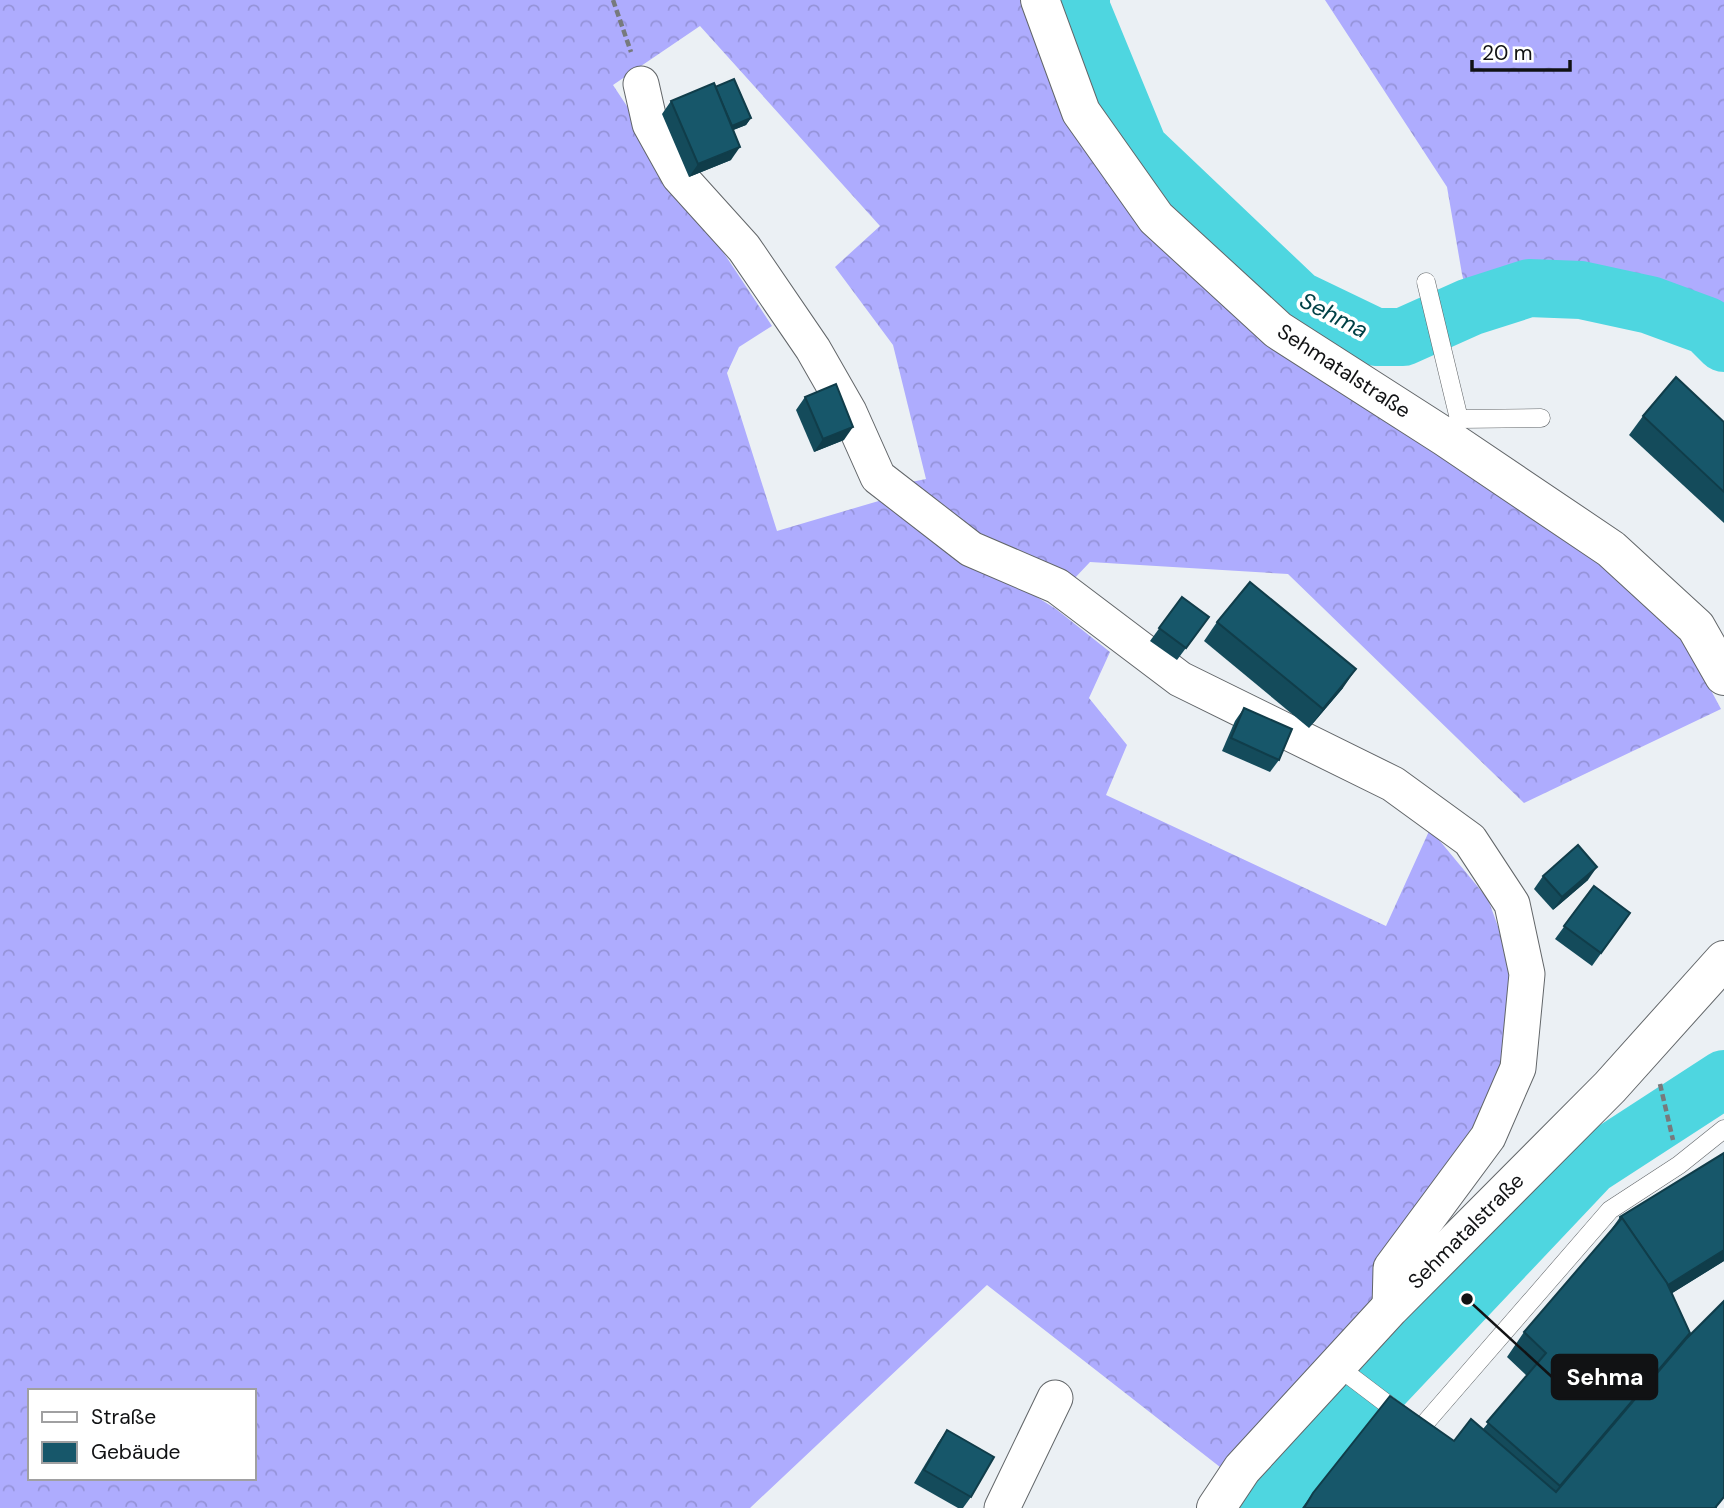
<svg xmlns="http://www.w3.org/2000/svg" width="1724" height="1508" viewBox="0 0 1724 1508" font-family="'DM Sans',sans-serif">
<defs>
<pattern id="forest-crowns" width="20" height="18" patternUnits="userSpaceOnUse" patternTransform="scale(1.75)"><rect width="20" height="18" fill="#aeacfe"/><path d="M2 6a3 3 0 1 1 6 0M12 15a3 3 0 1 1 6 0" fill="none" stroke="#9593d9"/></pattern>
</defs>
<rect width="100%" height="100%" fill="#ebf0f4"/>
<g fill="url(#forest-crowns)" fill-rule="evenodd">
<path d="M 0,0 L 1021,0 L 1052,87 L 1134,220 L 1515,496 L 1619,578 L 1685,642 L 1721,709 L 1524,803 L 1288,574 L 1090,562 L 1072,581 L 972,537 L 911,482 L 926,479 L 893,345 L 835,267 L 880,226 L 700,26 L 613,85 L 772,326 L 739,347 L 727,373 L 777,531 L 882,500 L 1056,609 L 1110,652 L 1089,698 L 1127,745 L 1106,795 L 1386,926 L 1430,829 L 1488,899 L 1513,968 L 1507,1068 L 1372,1304 L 1220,1467 L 987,1285 L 750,1508 L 0,1508 ZM 30,1391 L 254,1391 L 254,1478 L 30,1478 Z"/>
<path d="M 1325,0 L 1724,0 L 1724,343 L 1707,326 L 1650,305 L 1581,290 L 1529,288 L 1470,307 L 1462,274 L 1447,187 Z"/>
</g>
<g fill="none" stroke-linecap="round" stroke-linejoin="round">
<g stroke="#4ed6e0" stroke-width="58">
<path d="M 1081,0 L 1081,8 L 1139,149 L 1298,300 L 1375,337 L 1403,337 L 1470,307 L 1529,288 L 1581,290 L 1650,305 L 1707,326 L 1724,343"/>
<path d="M 1267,1508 L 1590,1166 L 1724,1079"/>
</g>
<defs>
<g id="service">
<path d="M 1426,282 L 1459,419"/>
<path d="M 1452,429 L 1459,419 L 1541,418"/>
<path d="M 1337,1366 L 1420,1429 L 1610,1210 L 1679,1165 L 1724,1129"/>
</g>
<g id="minor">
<path d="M 641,84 L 650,124 L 679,176 L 744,248 L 813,349 L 849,412 L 878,477 L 971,549 L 1057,586 L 1180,679 L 1393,784 L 1470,840 L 1512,904 L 1527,974 L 1518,1068 L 1488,1137 L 1391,1268 L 1390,1308"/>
<path d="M 1002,1508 L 1055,1398"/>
</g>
<g id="secondary">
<path d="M 1040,0 L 1081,112 L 1156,218 L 1278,330 L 1445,437 L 1611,549 L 1696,627 L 1724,676"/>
<path d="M 1216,1508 L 1242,1469 L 1390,1308 L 1610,1087 L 1724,960"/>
</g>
</defs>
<use href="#service" stroke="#626669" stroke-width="19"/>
<use href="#minor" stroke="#626669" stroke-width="37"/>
<use href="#secondary" stroke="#626669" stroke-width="40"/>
<g stroke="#777a7d" stroke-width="4.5" stroke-dasharray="7 3.5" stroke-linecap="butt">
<path d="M 613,0 L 631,52"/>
<path d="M 1660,1084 L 1673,1140"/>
</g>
<use href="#service" stroke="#fff" stroke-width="18"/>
<use href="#minor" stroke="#fff" stroke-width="35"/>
<use href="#secondary" stroke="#fff" stroke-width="38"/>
</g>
<g fill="#144b5b">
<path d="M 715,87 L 751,118 L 746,125 L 733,130 L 731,160 L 689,177 L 662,114 L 671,101 Z"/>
<path d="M 805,397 L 844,440 L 814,452 L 796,410 Z"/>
<path d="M 1643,416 L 1724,422 L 1724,523 L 1629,435 Z"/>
<path d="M 1182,597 L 1209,617 L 1177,660 L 1150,641 Z"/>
<path d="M 1217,622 L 1343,688 L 1309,728 L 1204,641 Z"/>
<path d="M 1244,708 L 1279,760 L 1270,772 L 1222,751 L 1235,721 Z"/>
<path d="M 1543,876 L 1588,880 L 1553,910 L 1534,889 Z"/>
<path d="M 1594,886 L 1630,913 L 1592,966 L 1555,939 Z"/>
<path d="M 1724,1153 L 1724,1261 L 1672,1293 L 1686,1339 L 1717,1508 L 1302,1508 L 1313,1493 L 1454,1441 L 1483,1429 L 1527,1376 L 1507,1357 L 1524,1332 L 1606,1237 L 1620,1217 Z"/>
<path d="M 947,1430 L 971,1497 L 963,1508 L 958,1508 L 914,1483 L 938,1443 Z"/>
</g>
<g fill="#103d4a">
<path d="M 751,118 L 746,125 L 721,135 L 726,129 Z"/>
<path d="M 740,147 L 731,160 L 689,177 L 698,164 Z"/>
<path d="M 853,427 L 844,440 L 814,452 L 823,439 Z"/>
<path d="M 1356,669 L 1343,688 L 1309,728 L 1323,709 Z"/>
<path d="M 1597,867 L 1588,880 L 1553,910 L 1562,897 Z"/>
<path d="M 1724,1250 L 1724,1261 L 1650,1307 L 1664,1288 Z"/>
</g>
<g fill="#17576a" stroke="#103d4a" stroke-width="2">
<path d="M 734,79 L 751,118 L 732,126 L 715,87 Z"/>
<path d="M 714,83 L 740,147 L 698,164 L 671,101 Z"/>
<path d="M 1676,377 L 1724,422 L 1724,492 L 1643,416 Z"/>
<path d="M 836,384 L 853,427 L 823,439 L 805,397 Z"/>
<path d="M 1250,582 L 1356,669 L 1323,709 L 1217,622 Z"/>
<path d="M 1182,597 L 1209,617 L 1186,648 L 1159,628 Z"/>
<path d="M 1244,708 L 1292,729 L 1279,760 L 1231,738 Z"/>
<path d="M 1578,845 L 1597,867 L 1562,897 L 1543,876 Z"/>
<path d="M 1594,886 L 1630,913 L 1601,953 L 1564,926 Z"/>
<path d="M 1724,1153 L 1724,1250 L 1668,1285 L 1622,1218 L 1621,1220 L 1620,1217 Z"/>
<path d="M 1622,1218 L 1667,1283 L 1690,1333 L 1560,1486 L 1487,1422 L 1546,1353 L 1524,1332 Z"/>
<path d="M 1724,1301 L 1724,1497 L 1715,1508 L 1304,1508 L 1313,1493 L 1390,1396 L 1454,1441 L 1471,1419 L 1556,1492 L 1686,1339 Z"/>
<path d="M 947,1430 L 994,1457 L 971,1497 L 924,1470 Z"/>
</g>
<g text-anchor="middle" stroke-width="7" stroke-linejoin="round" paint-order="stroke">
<g font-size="21" fill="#111214" stroke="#fff">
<text transform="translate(1344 371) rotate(33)" y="7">Sehmatalstraße</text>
<text transform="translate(1466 1231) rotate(-45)" y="7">Sehmatalstraße</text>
</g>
<g font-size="23" font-style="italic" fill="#004045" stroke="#fff">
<text transform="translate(1334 315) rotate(27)" y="8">Sehma</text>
</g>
</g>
<path fill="none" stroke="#111214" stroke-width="2.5" d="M1467 1299L1552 1377"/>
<circle fill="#111214" stroke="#fff" stroke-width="2.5" cx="1467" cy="1299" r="7"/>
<rect fill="#111214" stroke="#111214" stroke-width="2.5" x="1552" y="1355" width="105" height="44" rx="7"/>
<g font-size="23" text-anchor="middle" font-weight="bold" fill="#fff">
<text x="1605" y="1385">Sehma</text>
</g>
<rect x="28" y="1389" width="228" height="91" fill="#ffffff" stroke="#a0a0a1" stroke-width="2"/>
<rect x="42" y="1412" width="35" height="10" fill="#ffffff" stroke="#a0a0a1" stroke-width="2"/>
<text x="91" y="1424" font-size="21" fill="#111214">Straße</text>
<rect x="42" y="1442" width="35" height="21" fill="#17576a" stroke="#a0a0a1" stroke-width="2"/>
<text x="91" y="1459" font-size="21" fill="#111214">Gebäude</text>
<path d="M1472 60v10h98v-10" fill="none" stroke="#111214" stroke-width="3.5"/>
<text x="1482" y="60" font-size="21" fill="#111214" stroke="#ffffff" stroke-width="5" paint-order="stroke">20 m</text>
</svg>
